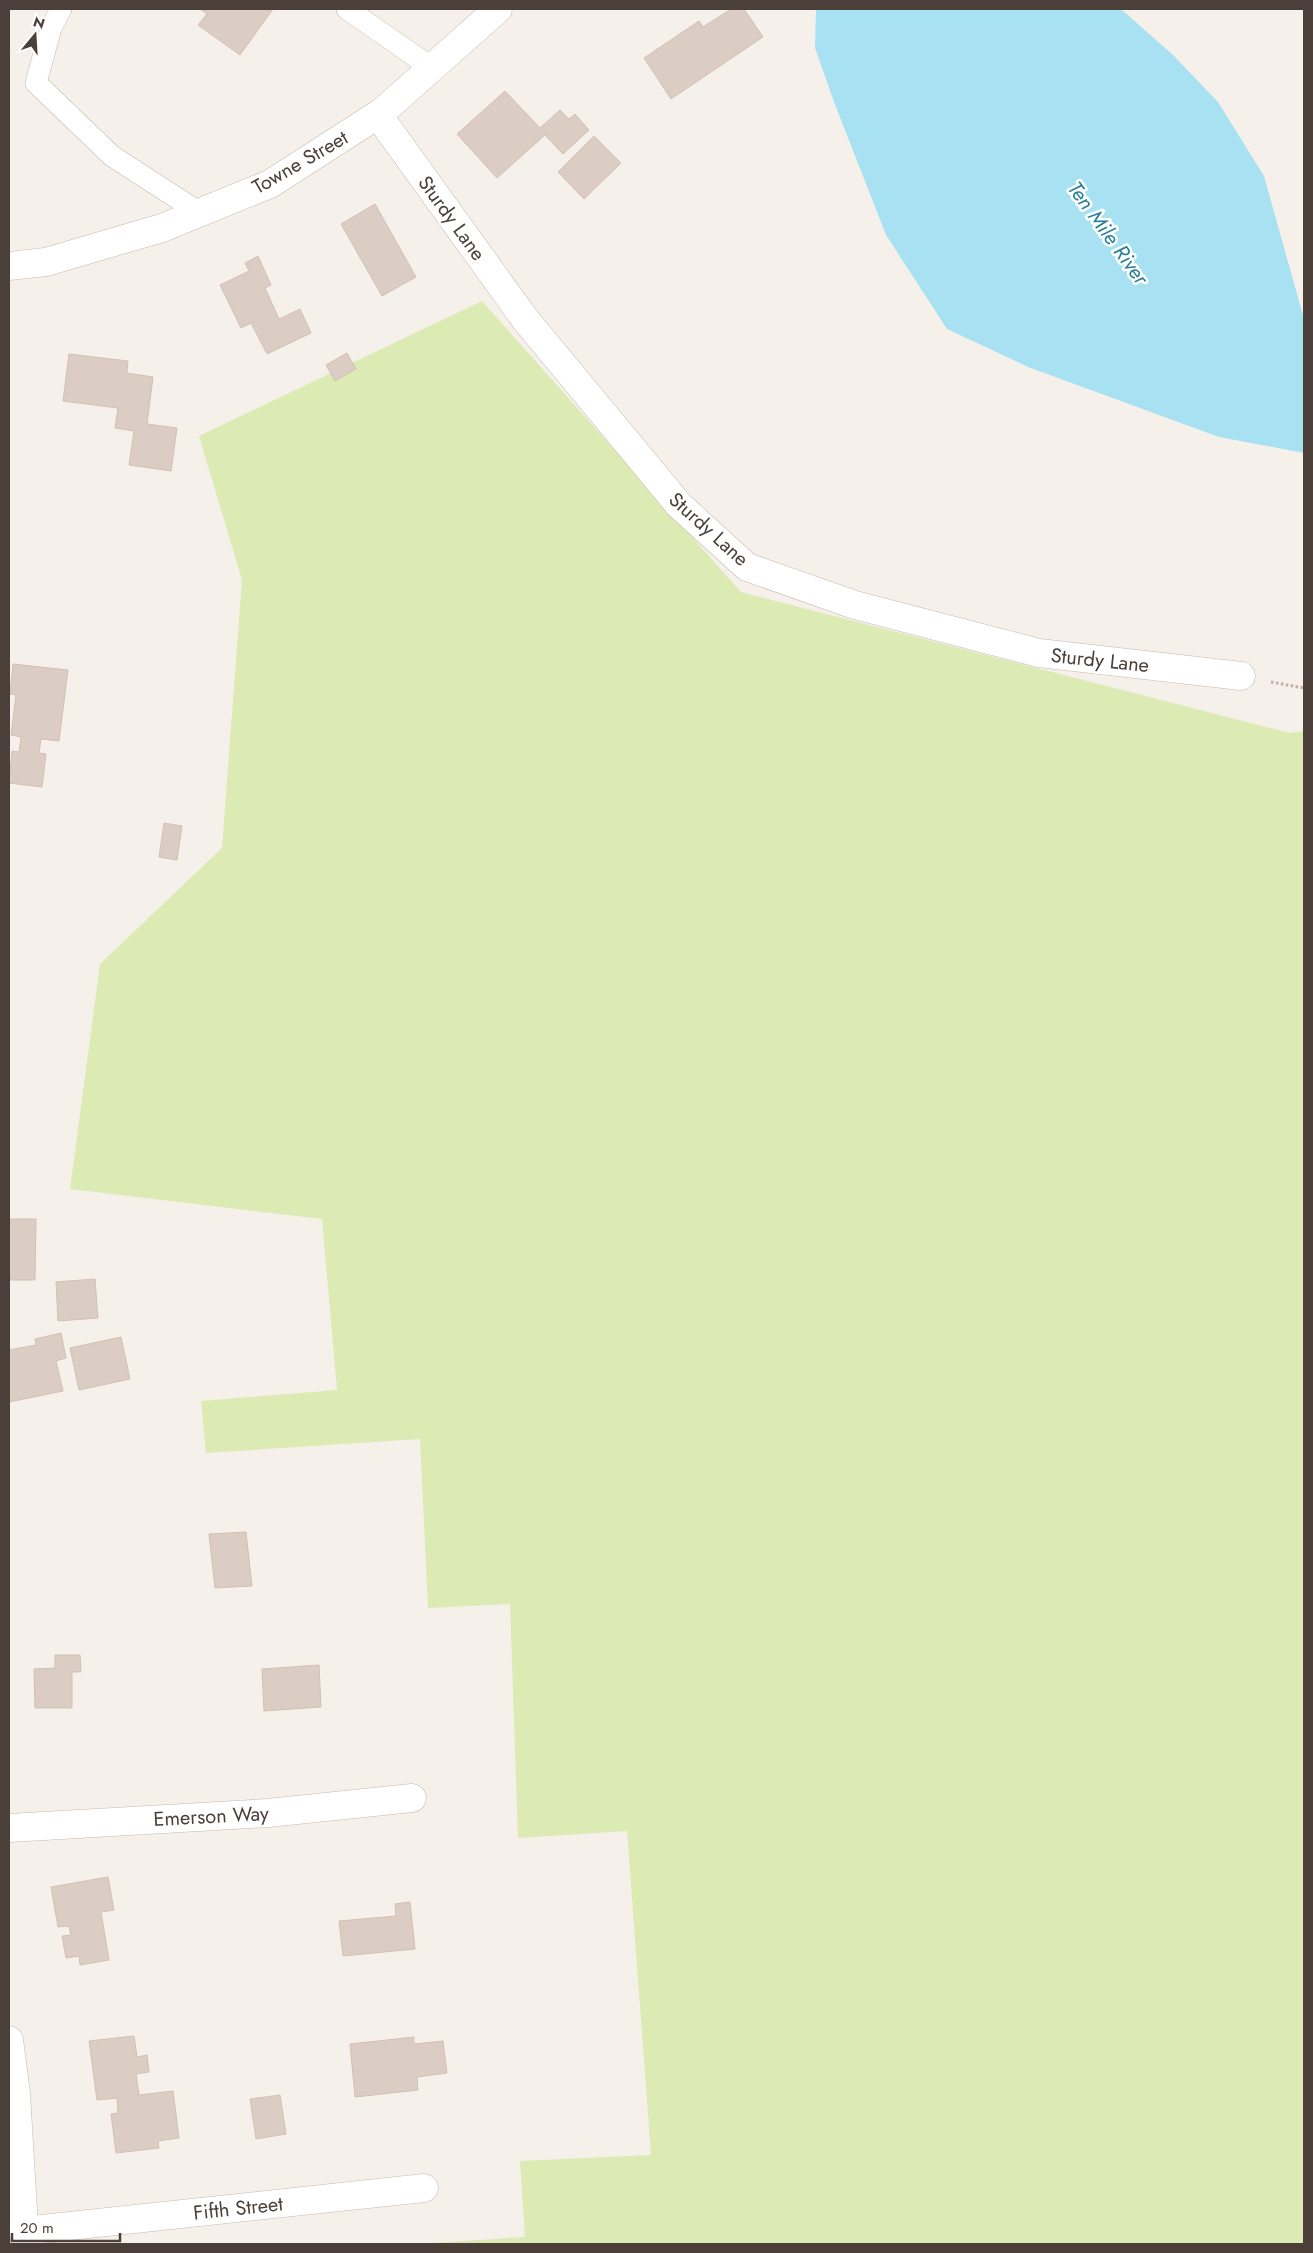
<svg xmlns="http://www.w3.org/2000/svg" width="1313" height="2253" viewBox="0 0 1313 2253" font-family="Jost,sans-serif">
<rect width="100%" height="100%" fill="#f6f0eb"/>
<path fill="#dceab4" d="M 482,301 L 741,592 L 1290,733 L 1304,731 L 1304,2244 L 417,2244 L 525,2237 L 520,2161 L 651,2155 L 627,1831 L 518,1838 L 510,1604 L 428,1608 L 420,1439 L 206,1453 L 201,1401 L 337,1390 L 322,1219 L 70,1189 L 100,964 L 222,848 L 242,580 L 199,436 Z"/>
<path fill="#a8e2f2" d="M 816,9 L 1121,9 L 1173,55 L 1218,102 L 1264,176 L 1304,319 L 1304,453 L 1219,437 L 1028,367 L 947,329 L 886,235 L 834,102 L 815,48 Z"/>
<g fill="#dbcdc3" stroke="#d3c0b3">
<path d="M 200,9 L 273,9 L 240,55 L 198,25 L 207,14 Z"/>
<path d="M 731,9 L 744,9 L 763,37 L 671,99 L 644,58 L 699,21 L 703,27 Z"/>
<path d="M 505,91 L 540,128 L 560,110 L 569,119 L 575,114 L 589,130 L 563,154 L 545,135 L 497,178 L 457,134 Z"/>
<path d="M 594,136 L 621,163 L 584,199 L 558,172 Z"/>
<path d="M 375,204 L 416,277 L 382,296 L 341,224 Z"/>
<path d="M 258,256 L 271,285 L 265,288 L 279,319 L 300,309 L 311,333 L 267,354 L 251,323 L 241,328 L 220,285 L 249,271 L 245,263 Z"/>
<path d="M 347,353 L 356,369 L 335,381 L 326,365 Z"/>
<path d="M 69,354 L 128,361 L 127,373 L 153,377 L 147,424 L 177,428 L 171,471 L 129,465 L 134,431 L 115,428 L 118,408 L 63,401 Z"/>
<path d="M 13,664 L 68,670 L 59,741 L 41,739 L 39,753 L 46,754 L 42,787 L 9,783 L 12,751 L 19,752 L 21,737 L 11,735 L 16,695 L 10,694 Z"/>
<path d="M 164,823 L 182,826 L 177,860 L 159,857 Z"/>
<path d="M 9,1219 L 36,1219 L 35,1280 L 9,1280 Z"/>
<path d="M 95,1279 L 98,1318 L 58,1321 L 56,1282 Z"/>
<path d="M 61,1333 L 66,1358 L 56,1361 L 63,1391 L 9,1402 L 9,1350 L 36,1345 L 35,1339 Z"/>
<path d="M 121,1337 L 130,1379 L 79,1390 L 70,1348 Z"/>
<path d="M 246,1532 L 252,1586 L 215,1588 L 209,1534 Z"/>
<path d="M 55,1655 L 80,1655 L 81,1672 L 72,1672 L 72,1708 L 35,1708 L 34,1669 L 55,1668 Z"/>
<path d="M 319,1665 L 321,1707 L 264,1711 L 262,1669 Z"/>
<path d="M 108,1877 L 114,1910 L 101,1912 L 109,1960 L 80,1965 L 79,1956 L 66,1958 L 62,1936 L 71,1935 L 69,1926 L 58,1927 L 51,1887 Z"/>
<path d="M 410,1902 L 415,1949 L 343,1956 L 339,1921 L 396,1916 L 395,1904 Z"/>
<path d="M 134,2036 L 137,2057 L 147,2055 L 149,2072 L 136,2074 L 139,2095 L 173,2091 L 179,2138 L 158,2141 L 159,2148 L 116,2153 L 111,2114 L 118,2113 L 117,2098 L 97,2100 L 89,2041 Z"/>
<path d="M 414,2037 L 414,2044 L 443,2041 L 447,2073 L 417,2077 L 418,2090 L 355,2097 L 350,2044 Z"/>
<path d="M 280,2095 L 286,2134 L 256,2139 L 250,2099 Z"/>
</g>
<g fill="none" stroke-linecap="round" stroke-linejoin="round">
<defs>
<g id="service">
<path d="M 61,9 L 51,28 L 36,83 L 112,156 L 200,213"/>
<path d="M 347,9 L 432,68"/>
</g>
<g id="minor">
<path d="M 378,115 L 525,319 L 679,505 L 747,567 L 855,605 L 1039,653 L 1241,676"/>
<path d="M 9,266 L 46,262 L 162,228 L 270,184 L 382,112 L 498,9"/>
<path d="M 9,1828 L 268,1813 L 412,1798"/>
<path d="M 9,2040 L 16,2093 L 25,2244"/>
<path d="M 23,2231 L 424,2188"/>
</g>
</defs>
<use href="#service" stroke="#c5b9b0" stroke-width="22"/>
<use href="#minor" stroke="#c5b9b0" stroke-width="29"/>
<path stroke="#c4af9e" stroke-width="3" stroke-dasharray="2.5 2.5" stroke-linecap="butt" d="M 1271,682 L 1304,688"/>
<use href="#service" stroke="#fff" stroke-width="21"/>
<use href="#minor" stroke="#fff" stroke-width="28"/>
</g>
<g text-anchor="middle" stroke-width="5" stroke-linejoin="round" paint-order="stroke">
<g font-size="20" fill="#4a4039" stroke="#fff">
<text transform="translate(300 162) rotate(-30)" y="7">Towne Street</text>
<text transform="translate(452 218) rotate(54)" y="7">Sturdy Lane</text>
<text transform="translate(709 529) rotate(42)" y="7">Sturdy Lane</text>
<text transform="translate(1100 660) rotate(6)" y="7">Sturdy Lane</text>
<text transform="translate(211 1816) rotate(-3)" y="7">Emerson Way</text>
<text transform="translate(238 2208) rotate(-6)" y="7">Fifth Street</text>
</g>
<g font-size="21" font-style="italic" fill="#297f97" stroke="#fff">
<text transform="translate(1108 233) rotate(54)" y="7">Ten Mile River</text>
</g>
</g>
<rect width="1313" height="2253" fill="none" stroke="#4a4039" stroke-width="20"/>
<g transform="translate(35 35) rotate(18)" stroke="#ffffff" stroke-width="4" paint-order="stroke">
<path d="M0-4L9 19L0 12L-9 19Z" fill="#4a4039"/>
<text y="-8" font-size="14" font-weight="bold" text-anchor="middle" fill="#4a4039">N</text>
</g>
<path d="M12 2233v8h108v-8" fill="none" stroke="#4a4039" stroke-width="2.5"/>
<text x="20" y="2233" font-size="15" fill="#4a4039" stroke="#ffffff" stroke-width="4" paint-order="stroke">20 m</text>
</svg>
